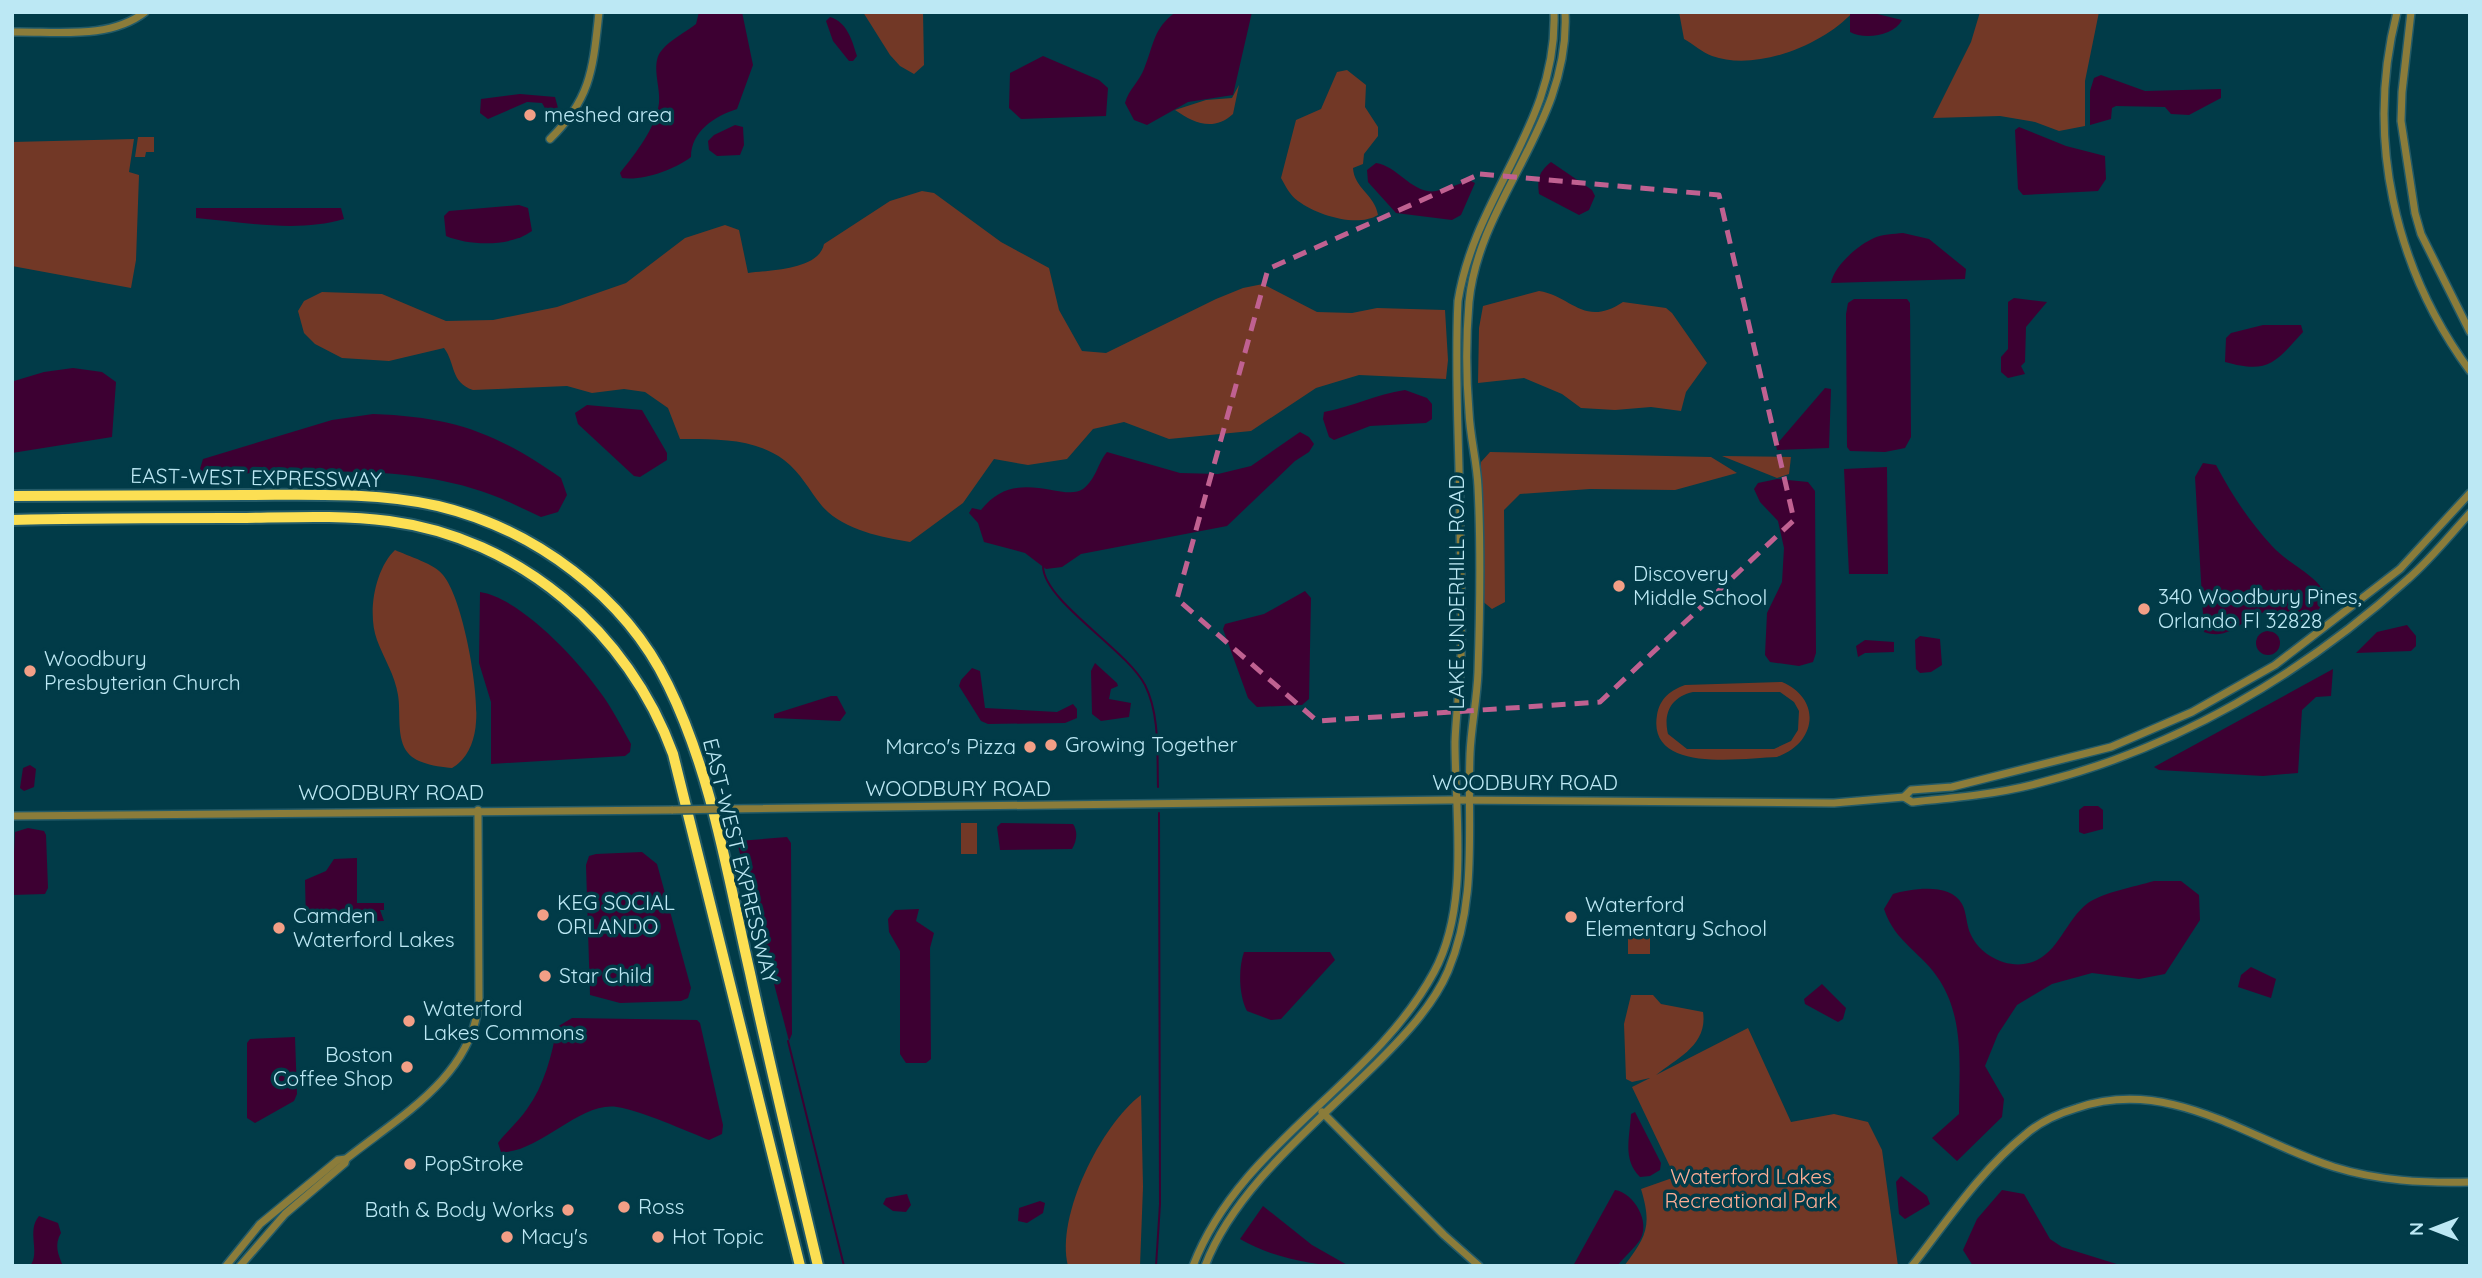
<svg xmlns="http://www.w3.org/2000/svg" width="2482" height="1278" viewBox="0 0 2482 1278" font-family="Quicksand,sans-serif">
<rect width="100%" height="100%" fill="#013b48"/>
<g fill="#723826" fill-rule="evenodd">
<path d="M 863,12 L 923,12 L 924,65 L 914,74 L 900,66 L 890,55 Z"/>
<path d="M 1679,12 L 1853,12 C 1823,45 1756,72 1712,56 C 1703,53 1693,44 1684,39 Z"/>
<path d="M 1980,12 L 2099,12 L 2085,81 L 2085,126 L 2059,131 L 2035,122 L 2000,116 L 1933,118 L 1971,42 Z"/>
<path d="M 1347,70 L 1366,85 L 1365,107 L 1378,127 L 1378,136 L 1364,154 L 1363,164 L 1353,168 C 1354,188 1375,195 1378,215 C 1357,228 1317,215 1298,201 C 1290,195 1286,187 1281,178 L 1296,120 L 1321,109 L 1337,72 Z"/>
<path d="M 1239,85 L 1233,114 C 1213,132 1194,123 1175,110 L 1206,100 L 1232,98 Z"/>
<path d="M 138,137 L 154,137 L 154,152 L 146,152 L 145,157 L 135,157 Z"/>
<path d="M 134,139 L 129,172 L 139,175 L 136,260 L 131,288 L 12,266 L 12,142 Z"/>
<path d="M 922,191 L 934,193 L 1001,242 L 1049,268 L 1059,310 L 1082,351 L 1106,353 L 1216,299 L 1243,288 L 1263,284 L 1317,312 L 1352,313 L 1377,308 L 1445,310 L 1448,360 L 1446,379 L 1359,375 L 1316,388 L 1251,431 L 1169,439 L 1124,422 L 1093,429 L 1067,459 L 1028,465 L 994,459 L 963,503 L 910,542 C 881,537 843,530 822,506 C 809,490 801,473 784,460 C 755,438 715,439 680,439 L 668,408 L 645,392 L 624,389 L 592,393 L 567,386 L 473,390 C 450,382 456,364 444,348 L 389,361 L 342,358 L 315,344 L 304,333 L 298,311 L 304,301 L 322,292 L 382,294 L 446,321 L 493,320 L 557,307 L 626,283 L 685,238 L 725,225 L 739,230 L 748,273 C 770,270 819,270 824,244 L 890,201 Z"/>
<path d="M 1539,291 C 1572,296 1584,328 1623,302 L 1666,308 L 1672,313 L 1707,363 L 1686,392 L 1681,411 L 1651,407 L 1615,410 L 1581,408 L 1562,394 L 1524,378 L 1478,383 L 1479,328 L 1483,306 Z"/>
<path d="M 1490,452 L 1711,457 L 1737,473 L 1675,490 L 1590,489 L 1520,494 L 1504,510 L 1505,602 L 1492,609 L 1481,600 L 1481,462 Z"/>
<path d="M 1722,456 L 1791,457 L 1789,474 L 1777,478 Z"/>
<path d="M 395,550 C 408,556 435,564 443,575 C 463,599 479,690 476,722 C 475,740 468,759 452,768 C 439,767 417,764 408,753 C 396,739 401,713 398,695 C 395,675 384,659 377,640 C 367,613 375,569 395,550 Z"/>
<path d="M 1782,682 C 1822,699 1817,743 1777,757 C 1743,758 1647,774 1657,715 C 1660,698 1671,690 1685,685 ZM 1693,692 L 1780,692 L 1794,702 L 1799,711 L 1798,730 L 1791,741 L 1774,749 L 1687,749 L 1668,734 C 1663,713 1671,697 1693,692 Z"/>
<rect x="961" y="823" width="16" height="31"/>
<rect x="1628" y="926" width="22" height="28"/>
<path d="M 1631,995 L 1653,995 L 1661,1004 L 1703,1012 C 1708,1045 1677,1058 1656,1075 L 1748,1028 L 1791,1122 L 1834,1114 L 1868,1122 L 1882,1150 L 1898,1266 L 1624,1266 C 1647,1236 1652,1226 1641,1189 L 1675,1177 L 1632,1087 L 1650,1078 L 1632,1082 L 1626,1079 L 1624,1024 Z"/>
<path d="M 1141,1095 L 1143,1187 L 1140,1266 L 1068,1266 C 1055,1217 1101,1125 1141,1095 Z"/>
</g>
<g fill="#3d0032">
<path d="M 699,12 L 742,12 L 753,65 L 737,109 C 715,116 691,131 691,157 C 674,170 643,181 622,178 L 620,173 C 635,154 656,128 659,103 C 661,87 650,63 662,50 C 670,40 686,32 696,24 Z"/>
<path d="M 1176,12 L 1252,12 L 1233,95 L 1188,102 L 1147,125 L 1134,120 L 1125,103 C 1129,89 1139,82 1144,69 C 1154,45 1153,28 1176,12 Z"/>
<path d="M 1869,12 L 1902,20 C 1894,36 1864,40 1850,32 L 1850,12 Z"/>
<path d="M 830,17 C 847,22 852,40 857,56 L 853,61 L 849,61 L 833,41 L 826,21 Z"/>
<path d="M 1043,56 L 1099,80 L 1108,88 L 1106,116 L 1021,119 L 1009,108 L 1010,73 Z"/>
<path d="M 2101,75 L 2145,91 L 2221,89 L 2221,98 L 2189,115 L 2171,114 L 2165,107 L 2116,106 L 2112,108 L 2111,119 L 2090,125 L 2090,91 L 2094,78 Z"/>
<path d="M 520,94 L 555,97 L 558,108 L 549,115 L 542,103 L 527,102 L 488,119 L 480,113 L 481,99 Z"/>
<path d="M 735,125 L 743,127 L 744,145 L 740,155 L 717,156 L 709,150 L 708,141 L 714,135 Z"/>
<path d="M 2019,127 L 2066,146 L 2105,156 L 2106,179 L 2098,191 L 2023,195 L 2018,189 L 2015,130 Z"/>
<path d="M 1551,162 L 1592,190 L 1595,196 L 1589,210 L 1579,215 L 1539,194 C 1537,178 1539,172 1551,162 Z"/>
<path d="M 1376,163 C 1398,166 1413,195 1436,191 C 1447,189 1459,184 1469,180 L 1475,183 L 1461,215 L 1452,220 L 1396,213 L 1368,182 L 1367,170 Z"/>
<path d="M 519,205 L 528,208 L 532,231 C 510,247 470,246 446,236 L 444,216 L 449,211 Z"/>
<path d="M 196,208 L 341,208 L 344,219 C 297,233 244,222 196,218 Z"/>
<path d="M 1903,233 L 1929,239 L 1966,269 L 1965,279 L 1831,283 C 1834,266 1858,245 1874,238 C 1882,234 1894,234 1903,233 Z"/>
<path d="M 2014,298 L 2047,302 L 2026,327 L 2025,362 L 2021,366 L 2025,374 L 2008,378 L 2001,372 L 2001,357 L 2008,349 L 2008,302 Z"/>
<path d="M 1854,299 L 1907,299 L 1910,303 L 1911,437 L 1905,448 L 1885,452 L 1850,451 L 1847,447 L 1846,314 L 1848,303 Z"/>
<path d="M 2263,325 L 2301,325 L 2303,332 C 2275,363 2268,374 2225,362 L 2226,338 L 2231,333 Z"/>
<path d="M 73,368 L 102,372 L 116,382 L 112,437 L 12,453 L 14,381 L 44,372 Z"/>
<path d="M 1825,388 L 1831,389 L 1829,448 L 1777,450 L 1776,445 Z"/>
<path d="M 1405,390 L 1427,398 L 1432,404 L 1432,419 L 1426,423 L 1370,426 L 1334,440 L 1329,437 L 1323,419 L 1324,412 C 1352,407 1376,394 1405,390 Z"/>
<path d="M 587,405 L 642,410 L 667,453 L 667,460 L 640,477 L 634,476 L 578,424 L 575,413 Z"/>
<path d="M 373,414 C 453,417 495,432 561,478 L 567,495 L 558,512 L 541,517 C 525,510 509,501 492,495 C 402,461 299,474 205,474 L 200,469 L 203,459 L 332,420 Z"/>
<path d="M 1300,432 L 1309,437 L 1314,444 L 1309,452 L 1295,461 L 1227,526 L 1081,554 L 1062,567 L 1046,569 L 1025,553 L 984,542 L 978,523 L 969,513 L 972,508 L 981,510 C 1016,465 1063,503 1083,489 C 1097,478 1097,464 1107,452 L 1180,473 L 1218,474 L 1251,466 Z"/>
<path d="M 2203,463 L 2216,465 C 2232,495 2249,521 2272,546 C 2289,565 2317,574 2327,597 L 2317,612 L 2301,622 C 2293,619 2282,612 2274,611 C 2246,610 2234,643 2204,632 L 2195,477 Z"/>
<path d="M 1887,467 L 1888,574 L 1849,574 L 1844,469 Z"/>
<path d="M 1777,479 L 1808,482 L 1815,491 L 1816,653 L 1813,662 L 1799,666 L 1770,662 L 1765,655 L 1767,613 L 1782,582 L 1784,548 L 1778,521 L 1760,502 L 1754,489 L 1758,483 Z"/>
<path d="M 1305,591 L 1311,598 L 1309,699 L 1302,705 L 1257,707 L 1248,698 L 1223,629 L 1225,624 L 1264,614 Z"/>
<path d="M 480,592 C 520,598 578,660 600,692 C 612,708 621,726 631,744 L 630,752 L 625,756 L 491,764 L 491,702 L 479,663 Z"/>
<path d="M 2407,625 L 2416,636 L 2416,646 L 2411,651 L 2356,653 L 2377,632 Z"/>
<circle cx="2268" cy="643" r="12"/>
<path d="M 1920,636 L 1940,639 L 1942,665 L 1931,672 L 1920,673 L 1916,669 L 1915,640 Z"/>
<path d="M 1865,640 L 1894,642 L 1894,652 L 1865,653 L 1858,657 L 1856,646 Z"/>
<path d="M 1095,663 L 1117,683 L 1118,686 L 1111,689 L 1109,699 L 1131,703 L 1129,717 L 1101,721 L 1092,714 L 1091,671 Z"/>
<path d="M 972,668 L 980,671 L 985,708 L 1057,712 L 1073,704 L 1077,709 L 1077,718 L 1065,723 L 988,724 L 981,721 L 959,686 L 961,680 Z"/>
<path d="M 2333,669 L 2331,696 L 2316,697 L 2302,710 L 2298,773 L 2263,776 L 2159,770 L 2154,767 Z"/>
<path d="M 831,696 L 837,696 L 846,713 L 840,721 L 774,718 L 774,714 Z"/>
<path d="M 30,765 L 36,769 L 34,787 L 24,791 L 20,788 L 23,768 Z"/>
<path d="M 2084,806 L 2098,806 L 2103,810 L 2103,829 L 2084,834 L 2079,832 L 2079,810 Z"/>
<path d="M 1001,823 L 1073,824 C 1078,831 1077,841 1072,849 L 1000,850 L 997,827 Z"/>
<path d="M 28,828 L 44,831 L 46,835 L 48,888 L 45,894 L 12,895 L 15,832 Z"/>
<path d="M 787,837 L 791,843 L 792,1034 L 789,1041 L 738,846 L 738,841 Z"/>
<path d="M 642,852 L 657,864 L 691,988 L 688,998 L 681,1001 L 620,1003 L 590,995 L 586,865 L 589,856 L 596,854 Z"/>
<path d="M 357,858 L 357,903 L 384,903 L 384,910 L 380,910 L 384,921 L 306,922 L 305,880 L 326,871 L 334,859 Z"/>
<path d="M 2154,881 L 2181,881 L 2199,895 L 2200,920 L 2165,974 L 2139,979 L 2092,973 L 2052,984 L 2017,1005 L 1998,1034 L 1985,1066 L 2004,1099 L 2002,1117 L 1957,1161 L 1932,1138 L 1959,1114 C 1959,1069 1965,1021 1940,981 C 1923,953 1895,943 1884,909 L 1893,894 C 1911,889 1950,882 1962,904 C 1967,913 1966,925 1971,935 C 1980,955 2007,969 2029,963 C 2058,956 2065,920 2088,903 C 2104,892 2134,887 2154,881 Z"/>
<path d="M 919,909 L 916,921 L 934,933 L 930,948 L 931,1059 L 926,1063 L 906,1063 L 900,1054 L 900,951 L 889,932 L 888,919 L 895,910 Z"/>
<path d="M 1244,952 L 1330,952 L 1335,960 L 1281,1019 L 1271,1020 L 1247,1011 C 1239,996 1238,969 1244,952 Z"/>
<path d="M 2251,967 L 2276,979 L 2271,998 L 2238,987 L 2241,975 Z"/>
<path d="M 1822,984 L 1846,1008 L 1843,1019 L 1838,1022 L 1805,1004 L 1804,999 Z"/>
<path d="M 572,1018 L 697,1020 L 700,1023 L 723,1125 L 722,1134 L 709,1140 C 686,1131 640,1110 617,1107 C 580,1101 538,1154 501,1152 L 498,1143 C 507,1131 519,1121 527,1109 C 544,1086 552,1055 557,1027 Z"/>
<path d="M 295,1037 L 297,1094 L 294,1101 L 255,1123 L 247,1118 L 247,1043 L 250,1039 Z"/>
<path d="M 1635,1112 L 1661,1163 L 1660,1170 L 1650,1176 L 1640,1177 C 1622,1159 1630,1137 1631,1114 Z"/>
<path d="M 1901,1176 L 1927,1196 L 1930,1204 L 1905,1219 L 1899,1214 L 1896,1182 Z"/>
<path d="M 1615,1190 C 1634,1193 1651,1222 1640,1240 C 1634,1249 1624,1257 1617,1266 L 1573,1266 Z"/>
<path d="M 2002,1190 L 2024,1194 L 2050,1239 L 2062,1247 L 2123,1266 L 1973,1266 L 1963,1250 L 1977,1219 Z"/>
<path d="M 907,1194 L 911,1205 L 906,1212 L 893,1211 L 883,1204 L 886,1198 Z"/>
<path d="M 1040,1201 L 1045,1203 L 1043,1213 L 1027,1223 L 1018,1221 L 1019,1208 Z"/>
<path d="M 1263,1206 L 1312,1245 L 1349,1266 C 1314,1266 1270,1257 1240,1239 Z"/>
<path d="M 39,1216 L 58,1223 L 61,1233 C 54,1245 58,1254 63,1266 L 30,1266 C 41,1253 26,1231 39,1216 Z"/>
</g>
<g fill="none" stroke-linecap="round" stroke-linejoin="round">
<g stroke="#3d0032" stroke-width="2">
<path d="M 1043,567 C 1045,602 1126,649 1145,685 C 1160,715 1157,754 1158,787"/>
<path d="M 788,1041 L 844,1266"/>
<path d="M 1156,1266 L 1160,1204 L 1159,813"/>
</g>
<defs>
<g id="tertiary">
<path d="M 2397,12 C 2365,137 2394,268 2470,371"/>
<path d="M 2411,12 L 2402,92 L 2401,121 L 2415,213 L 2421,234 L 2470,332"/>
<path d="M 12,32 C 56,31 109,40 145,12"/>
<path d="M 550,139 C 592,98 593,67 599,12"/>
<path d="M 1904,797 L 1911,790 L 1952,787 L 2111,747 L 2192,712 L 2275,665 L 2400,569 L 2470,493"/>
<path d="M 726,809 L 1450,800 L 1834,803 L 1904,797 L 1912,802 C 1954,798 1998,794 2039,783 C 2177,748 2303,674 2408,579 C 2430,560 2450,535 2470,513"/>
<path d="M 12,816 L 673,810"/>
<path d="M 1322,1112 L 1444,1235 L 1479,1266"/>
<path d="M 226,1266 L 260,1224 L 338,1160 L 346,1159"/>
<path d="M 240,1266 L 285,1214 L 345,1163 L 346,1159 C 400,1116 472,1077 479,1001 L 478,810"/>
<path d="M 1193,1266 C 1240,1143 1373,1085 1434,972 C 1470,906 1455,815 1455,742 C 1456,714 1460,686 1461,657 C 1462,615 1461,572 1460,530 C 1460,453 1454,377 1458,301 C 1475,194 1558,125 1554,12"/>
<path d="M 1205,1266 C 1235,1187 1318,1122 1377,1063 C 1404,1036 1433,1006 1448,971 C 1478,900 1467,829 1470,754 C 1471,727 1477,700 1478,672 C 1480,611 1481,548 1478,487 C 1477,462 1470,437 1469,412 C 1466,376 1466,338 1469,302 C 1479,198 1571,124 1565,12"/>
<path d="M 1912,1266 C 1948,1220 1980,1171 2026,1134 C 2040,1122 2060,1113 2077,1108 C 2171,1076 2249,1140 2334,1167 C 2379,1181 2423,1183 2470,1182"/>
</g>
<g id="motorway">
<path d="M 12,496 C 90,496 168,495 246,495 C 310,495 376,492 438,506 C 534,529 625,596 668,685 C 712,774 728,878 750,973 C 771,1071 795,1169 818,1266"/>
<path d="M 12,520 C 83,518 154,518 224,518 C 279,518 335,514 389,521 C 519,538 629,632 673,754 L 800,1266"/>
</g>
</defs>
<use href="#tertiary" stroke="#235a67" stroke-width="10"/>
<use href="#motorway" stroke="#235a67" stroke-width="14"/>
<use href="#tertiary" stroke="#8b7c3a" stroke-width="7"/>
<use href="#motorway" stroke="#fcdf53" stroke-width="10"/>
<defs>
<path id="tertiary-bridge" d="M 673,810 L 726,809"/>
</defs>
<use href="#tertiary-bridge" stroke="#235a67" stroke-width="10" stroke-linecap="butt"/>
<use href="#tertiary-bridge" stroke="#8b7c3a" stroke-width="7"/>
</g>
<path fill="none" stroke="#c06191" stroke-width="5" stroke-dasharray="14 9" stroke-linejoin="round" d="M 1480,174 L 1719,195 L 1794,520 L 1600,702 L 1317,721 L 1177,599 L 1268,269 Z"/>
<g fill="#f39f86" stroke="#013b48" stroke-width="2.5">
<circle cx="530" cy="115" r="7"/>
<circle cx="1619" cy="586" r="7"/>
<circle cx="2144" cy="609" r="7"/>
<circle cx="30" cy="671" r="7"/>
<circle cx="1051" cy="745" r="7"/>
<circle cx="1030" cy="747" r="7"/>
<circle cx="543" cy="915" r="7"/>
<circle cx="1571" cy="917" r="7"/>
<circle cx="279" cy="928" r="7"/>
<circle cx="545" cy="976" r="7"/>
<circle cx="409" cy="1021" r="7"/>
<circle cx="407" cy="1067" r="7"/>
<circle cx="410" cy="1164" r="7"/>
<circle cx="624" cy="1207" r="7"/>
<circle cx="568" cy="1210" r="7"/>
<circle cx="507" cy="1237" r="7"/>
<circle cx="658" cy="1237" r="7"/>
</g>
<g text-anchor="middle" stroke-width="7" stroke-linejoin="round" paint-order="stroke">
<g font-size="21" fill="#bce8f4" stroke="#013b48" text-anchor="start">
<text x="544" y="122">meshed area</text>
<text x="1633" y="581">Discovery<tspan x="1633" dy="24">Middle School</tspan></text>
<text x="2158" y="604">340 Woodbury Pines,<tspan x="2158" dy="24">Orlando Fl 32828</tspan></text>
<text x="44" y="666">Woodbury<tspan x="44" dy="24">Presbyterian Church</tspan></text>
<text x="1065" y="752">Growing Together</text>
<text x="1016" y="754" text-anchor="end">Marco's Pizza</text>
<text x="557" y="910">KEG SOCIAL<tspan x="557" dy="24">ORLANDO</tspan></text>
<text x="1585" y="912">Waterford<tspan x="1585" dy="24">Elementary School</tspan></text>
<text x="293" y="923">Camden<tspan x="293" dy="24">Waterford Lakes</tspan></text>
<text x="559" y="983">Star Child</text>
<text x="423" y="1016">Waterford<tspan x="423" dy="24">Lakes Commons</tspan></text>
<text x="393" y="1062" text-anchor="end">Boston<tspan x="393" dy="24">Coffee Shop</tspan></text>
<text x="424" y="1171">PopStroke</text>
<text x="638" y="1214">Ross</text>
<text x="554" y="1217" text-anchor="end">Bath &amp; Body Works</text>
<text x="521" y="1244">Macy's</text>
<text x="672" y="1244">Hot Topic</text>
</g>
<g font-size="21" fill="#bce8f4" stroke="#013b48">
<text transform="translate(256 478) rotate(1)" y="7">EAST-WEST EXPRESSWAY</text>
<text transform="translate(1457 592) rotate(-90)" y="7">LAKE UNDERHILL ROAD</text>
<text x="1525" y="790">WOODBURY ROAD</text>
<text x="958" y="796">WOODBURY ROAD</text>
<text x="391" y="800">WOODBURY ROAD</text>
<text transform="translate(740 861) rotate(76)" y="7">EAST-WEST EXPRESSWAY</text>
</g>
<g font-size="21" fill="#feae96" stroke="#013b48">
<text x="1751" y="1184">Waterford Lakes<tspan x="1751" dy="24">Recreational Park</tspan></text>
</g>
</g>
<rect width="2482" height="1278" fill="none" stroke="#bce8f4" stroke-width="28"/>
<g transform="translate(2433 1229) rotate(270)" stroke="#013b48" stroke-width="5" paint-order="stroke">
<path d="M0-5L12 26L0 18L-12 26Z" fill="#bce8f4"/>
<text y="-10" font-size="19" font-weight="bold" text-anchor="middle" fill="#bce8f4">N</text>
</g>
</svg>
